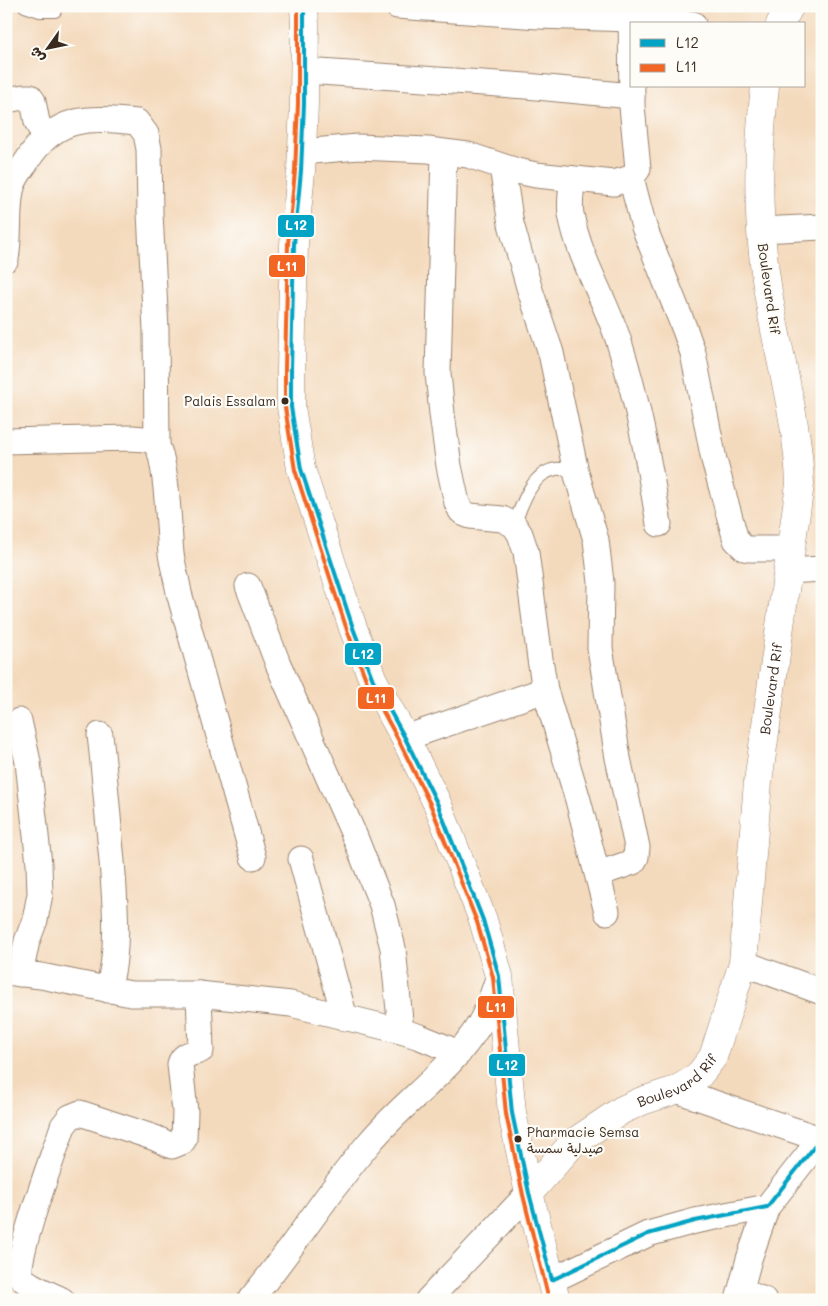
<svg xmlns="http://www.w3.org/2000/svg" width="828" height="1306" viewBox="0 0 828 1306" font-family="Mali,'Playpen Sans Arabic',sans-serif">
<rect width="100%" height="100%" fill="#fdfcf7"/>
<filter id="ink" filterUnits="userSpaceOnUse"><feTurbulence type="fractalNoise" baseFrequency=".02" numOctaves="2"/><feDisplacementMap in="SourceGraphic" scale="10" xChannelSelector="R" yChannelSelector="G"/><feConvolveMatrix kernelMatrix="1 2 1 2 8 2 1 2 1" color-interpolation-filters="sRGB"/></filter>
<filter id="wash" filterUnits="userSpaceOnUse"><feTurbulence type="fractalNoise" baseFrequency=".0096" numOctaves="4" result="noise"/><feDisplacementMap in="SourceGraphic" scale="20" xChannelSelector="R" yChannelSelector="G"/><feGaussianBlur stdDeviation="1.12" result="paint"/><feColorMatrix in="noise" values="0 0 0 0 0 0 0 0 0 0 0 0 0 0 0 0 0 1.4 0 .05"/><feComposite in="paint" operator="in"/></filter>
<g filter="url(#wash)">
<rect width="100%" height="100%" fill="#f4dabd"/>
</g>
<g filter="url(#ink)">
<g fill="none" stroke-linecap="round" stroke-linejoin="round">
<defs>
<g id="service">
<path d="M 25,6 L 40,11 L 55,11"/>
<path d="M 514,525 C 522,505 531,473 556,469 C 562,468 570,471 576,472"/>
</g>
<g id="minor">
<path d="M 397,6 L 539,16 L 631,19 L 693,24"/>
<path d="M 305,71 L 526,86 L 632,96"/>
<path d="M 6,100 L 24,97 L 30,97 L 33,101 L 37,122 L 45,137"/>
<path d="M 302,152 L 358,147 L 428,150 L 468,155 L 517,171 L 536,175 L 614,183 L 631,178 L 638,169 L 632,106 L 631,6"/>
<path d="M 444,153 L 438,373 L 442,414 L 449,466 L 457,503 L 461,511 L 465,514 L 470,516 L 502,519 L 514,525 L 520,534 L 526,552 L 540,659 L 545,690 L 578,800 L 607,912"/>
<path d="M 502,167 L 511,224 L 529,287 L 551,353 L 576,472 L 596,540 L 601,582 L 600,648 L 618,758 L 637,847 L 636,857 L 633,862 L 598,874"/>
<path d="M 631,178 L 644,227 L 685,330 L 693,353 L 714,460 L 736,540 L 744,548 L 749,549 L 790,549"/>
<path d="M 572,179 C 572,190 569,203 571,214 C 579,259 605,298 619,342 C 638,401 649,463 659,524"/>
<path d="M 761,230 L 822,227"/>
<path d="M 6,259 C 10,236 7,213 11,191 C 13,179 21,170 27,161 C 55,115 89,117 137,122 L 146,134 L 149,149 L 150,213 L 156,330 L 157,446"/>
<path d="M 6,441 L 132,438 C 140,439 149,438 155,443 C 167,456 169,533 171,554 C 173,567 177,580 179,593 L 253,857"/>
<path d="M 788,571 L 822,569"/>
<path d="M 248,586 L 278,664 L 355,837 L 382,905 L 393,948 L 401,1031"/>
<path d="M 19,721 L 28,762 L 39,864 L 40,894 L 35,920 L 27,941 L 20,974"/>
<path d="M 100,735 C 105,777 108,819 112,861 C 115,904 120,948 108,990"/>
<path d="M 405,738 L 545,690"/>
<path d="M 301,859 L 345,1018"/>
<path d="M 743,963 L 822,992"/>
<path d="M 6,972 L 41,976 L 131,994 L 199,994 L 291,1004 L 401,1031 L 420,1037 L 459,1053"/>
<path d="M 676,1090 L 820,1139"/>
<path d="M 552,1280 L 648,1234 L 695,1221 L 767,1207"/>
<path d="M 741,1291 L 764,1300"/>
<path d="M 62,1300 C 51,1294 29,1287 21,1277 C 12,1264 56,1148 63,1126 L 70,1117 L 80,1113 L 155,1138 L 172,1146 L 182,1142 L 184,1139 L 185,1112 L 180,1064 C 183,1053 193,1054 201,1050 L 199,994"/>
<path d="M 250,1300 C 293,1249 327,1192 370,1142 C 404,1101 451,1071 479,1025 C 488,1011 493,992 499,976"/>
<path d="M 428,1300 L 529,1193"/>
<path d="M 738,1300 L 749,1259 L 767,1207 L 822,1137"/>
</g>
<g id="tertiary">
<path d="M 304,6 L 305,26 L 304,104 L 301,171 L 294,244 L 291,368 L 291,407 L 301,469 L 353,628 L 373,680 L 405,738 L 437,803 L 483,920 L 499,976 L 512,1113 L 529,1193 L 556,1300"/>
<path d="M 780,24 L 790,6"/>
<path id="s1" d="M 529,1193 L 573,1143 L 622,1110 L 642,1101 L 676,1090 L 690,1082 L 700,1074 L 713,1057 L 743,963 L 758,782 L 800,484 C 798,419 778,356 768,292 C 757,224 757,154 765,86"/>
</g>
</defs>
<use href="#service" stroke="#98826e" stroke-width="14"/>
<use href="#minor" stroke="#98826e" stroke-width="27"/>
<use href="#tertiary" stroke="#98826e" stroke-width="29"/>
<use href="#service" stroke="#fff" stroke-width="12"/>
<use href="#minor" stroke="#fff" stroke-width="25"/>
<use href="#tertiary" stroke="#fff" stroke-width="28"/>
<defs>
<g id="bus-1">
<path d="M 304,6 L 304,104 L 301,171 L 294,244 L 291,368 L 291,407 L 301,469 L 353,628 L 373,680 L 405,738 L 437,803 L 483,920 L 499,976 L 512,1113 L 529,1193 L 552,1280"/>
<path d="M 767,1207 L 822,1137"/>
<path d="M 552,1280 L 648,1234 L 695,1221 L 767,1207"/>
</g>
<path id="bus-2" d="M 298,6 L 298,104 L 295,171 L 288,244 L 285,368 L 285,407 L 295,470 L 347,630 L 367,682 L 399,741 L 431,806 L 477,922 L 493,977 L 506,1114 L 523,1195 L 549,1300"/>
</defs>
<use href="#bus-1" stroke="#fdfcf7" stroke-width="8"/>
<use href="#bus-2" stroke="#fdfcf7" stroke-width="8"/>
<use href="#bus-1" stroke="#03a3c5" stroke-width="4"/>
<use href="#bus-2" stroke="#f26522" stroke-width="4"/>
</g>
</g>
<g fill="#3b2a1e" stroke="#fdfcf7" stroke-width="2">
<circle cx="285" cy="401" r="4.5"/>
<circle cx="518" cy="1139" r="4.5"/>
</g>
<g text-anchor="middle" stroke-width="4.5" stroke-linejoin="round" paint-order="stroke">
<g font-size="13" fill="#3b2a1e" stroke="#fdfcf7" text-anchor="end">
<text x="276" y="406">Palais Essalam</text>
<text x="527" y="1137" text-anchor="start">Pharmacie Semsa<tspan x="527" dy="16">صيدلية سمسة</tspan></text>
</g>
<g font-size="14" fill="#3b2a1e" stroke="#fdfcf7">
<text transform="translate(769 289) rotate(82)" y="5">Boulevard Rif</text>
<text dy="5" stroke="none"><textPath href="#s1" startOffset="608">Boulevard Rif</textPath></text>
<text dy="5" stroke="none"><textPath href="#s1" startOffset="189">Boulevard Rif</textPath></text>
</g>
</g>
<g stroke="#fdfcf7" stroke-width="2">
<rect x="277" y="214" width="38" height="24" rx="5" fill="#03a3c5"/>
<rect x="268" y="254" width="38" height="24" rx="5" fill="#f26522"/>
<rect x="344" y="642" width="38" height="24" rx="5" fill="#03a3c5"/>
<rect x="357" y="686" width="38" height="24" rx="5" fill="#f26522"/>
<rect x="477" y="995" width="38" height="24" rx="5" fill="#f26522"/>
<rect x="488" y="1053" width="38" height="24" rx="5" fill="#03a3c5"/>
</g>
<g font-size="14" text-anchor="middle" font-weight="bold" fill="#fff">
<text x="296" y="230">L12</text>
<text x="287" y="271">L11</text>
<text x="363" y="659">L12</text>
<text x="376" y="703">L11</text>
<text x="496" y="1012">L11</text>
<text x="507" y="1070">L12</text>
</g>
<rect width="828" height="1306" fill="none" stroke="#fdfcf7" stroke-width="25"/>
<rect x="630" y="22" width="175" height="65" fill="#fdfcf7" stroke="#afa8a0"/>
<rect x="640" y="39" width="25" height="8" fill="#03a3c5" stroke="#afa8a0"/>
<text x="676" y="48" font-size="15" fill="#3b2a1e">L12</text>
<rect x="640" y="64" width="25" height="8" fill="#f26522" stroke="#afa8a0"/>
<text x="676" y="72" font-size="15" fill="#3b2a1e">L11</text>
<g transform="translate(48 48) rotate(237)" stroke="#fdfcf7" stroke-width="4" paint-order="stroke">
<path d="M0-4L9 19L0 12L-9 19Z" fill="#3b2a1e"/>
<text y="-8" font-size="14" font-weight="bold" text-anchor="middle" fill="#3b2a1e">ش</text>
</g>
</svg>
